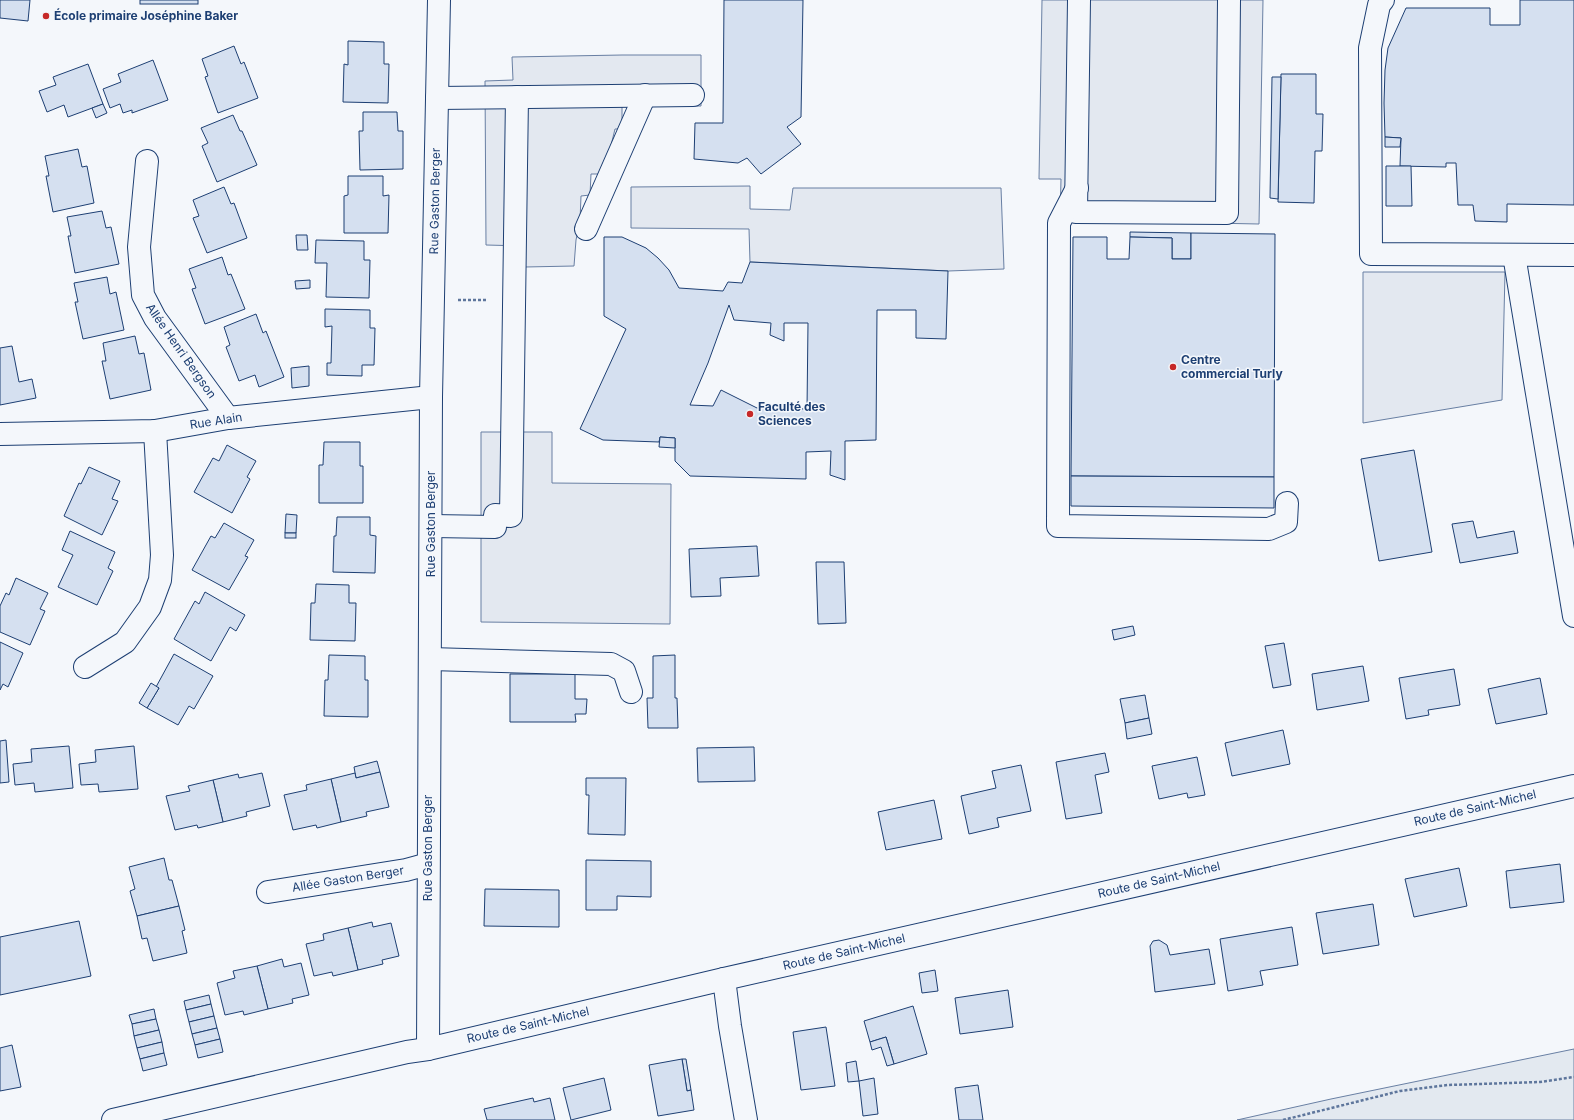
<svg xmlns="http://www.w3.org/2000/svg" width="1574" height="1120" viewBox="0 0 1574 1120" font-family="Inter,sans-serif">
<rect width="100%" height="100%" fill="#f4f7fb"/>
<path fill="#e3e9f0" stroke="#687fa3" d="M 1574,1049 L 1574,1120 L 1237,1120 L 1331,1099 Z"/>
<g fill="#e3e8f0" stroke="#687fa3">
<path d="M 1042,0 L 1263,0 L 1259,224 L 1060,220 L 1061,179 L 1039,179 Z"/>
<path d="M 622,55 L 701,55 L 701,106 L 622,106 L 622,129 L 615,129 L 604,174 L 591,174 L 590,195 L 581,196 L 580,221 L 576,240 L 574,266 L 525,267 L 524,246 L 486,245 L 485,81 L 513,80 L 512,57 Z"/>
<path d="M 750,186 L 750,209 L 790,210 L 793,188 L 1001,188 L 1004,269 L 948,271 L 750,262 L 749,229 L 631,228 L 631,187 Z"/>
<path d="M 1363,272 L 1505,272 L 1502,400 L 1363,423 Z"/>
<path d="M 481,432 L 552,432 L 552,483 L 671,484 L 670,624 L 481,622 Z"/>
</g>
<g fill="#d5e0f0" stroke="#1d3f73" fill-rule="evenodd">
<path d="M 0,0 L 30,0 L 28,21 L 0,18 Z"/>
<rect x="140" y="0" width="58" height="4"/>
<path d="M 724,0 L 803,0 L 801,117 L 787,127 L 801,144 L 761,174 L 747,158 L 738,163 L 694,159 L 695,123 L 723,123 Z"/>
<path d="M 1520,0 L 1574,0 L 1574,205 L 1507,204 L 1507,222 L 1475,221 L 1473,205 L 1458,205 L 1456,163 L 1446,163 L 1446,167 L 1400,166 L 1401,138 L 1385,137 L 1384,103 L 1385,70 L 1388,48 L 1406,8 L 1490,8 L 1490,25 L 1520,25 Z"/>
<path d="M 348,41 L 384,42 L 384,64 L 389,64 L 388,103 L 343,102 L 344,64 L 348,65 Z"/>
<path d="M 234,46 L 241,64 L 244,62 L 258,98 L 218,113 L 205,77 L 208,76 L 202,59 Z"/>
<path d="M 153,60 L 168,100 L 132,113 L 132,110 L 123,113 L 120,104 L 110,108 L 103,89 L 121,82 L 118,74 Z"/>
<path d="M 88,64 L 103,104 L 68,117 L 64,105 L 47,112 L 39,91 L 56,85 L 53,77 Z"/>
<path d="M 1281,74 L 1316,74 L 1316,114 L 1323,114 L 1322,151 L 1315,151 L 1314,203 L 1278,202 Z"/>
<path d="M 1272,77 L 1281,77 L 1278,199 L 1270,198 Z"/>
<path d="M 103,104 L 107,113 L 96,118 L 92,108 Z"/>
<path d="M 363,112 L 397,112 L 398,131 L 403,131 L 403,169 L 360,170 L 359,131 L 363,131 Z"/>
<path d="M 233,115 L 240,131 L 242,131 L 257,165 L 217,182 L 202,146 L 208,143 L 201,128 Z"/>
<path d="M 1385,137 L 1401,138 L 1400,147 L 1385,147 Z"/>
<path d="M 78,149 L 82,167 L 87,166 L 94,203 L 53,212 L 46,176 L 49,176 L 45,156 Z"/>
<path d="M 1386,166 L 1411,166 L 1412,206 L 1386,206 Z"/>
<path d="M 348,176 L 383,176 L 383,196 L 389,195 L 388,233 L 344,233 L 344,196 L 348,195 Z"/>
<path d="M 224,187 L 231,204 L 234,203 L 247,238 L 207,253 L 193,218 L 199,216 L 193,200 Z"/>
<path d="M 102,211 L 106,228 L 111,227 L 119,264 L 75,273 L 68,236 L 71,236 L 67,217 Z"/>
<path d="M 1130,232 L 1191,233 L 1191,259 L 1172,259 L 1172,238 L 1130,237 Z"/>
<path d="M 1191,233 L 1275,234 L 1274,477 L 1071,476 L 1073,237 L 1107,237 L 1107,259 L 1129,259 L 1130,237 L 1172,238 L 1172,259 L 1191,259 Z"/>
<path d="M 296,235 L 307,235 L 308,250 L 297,250 Z"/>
<path d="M 604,237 L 622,237 L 646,248 L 658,258 L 669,270 L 679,288 L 723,291 L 728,282 L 742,283 L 750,262 L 948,271 L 946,339 L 916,338 L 916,310 L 877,310 L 876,440 L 845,441 L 845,480 L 830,475 L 831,451 L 806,452 L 806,479 L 690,476 L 675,461 L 675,438 L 660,437 L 659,442 L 603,440 L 580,429 L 626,329 L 604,316 ZM 729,305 L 734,320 L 771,323 L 770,335 L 784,341 L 784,323 L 808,323 L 807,409 L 757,408 L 721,390 L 713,406 L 690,405 L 708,363 Z"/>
<path d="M 316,240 L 364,241 L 364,260 L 370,260 L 369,298 L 326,297 L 327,263 L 315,263 Z"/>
<path d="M 222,257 L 228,275 L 231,274 L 245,309 L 205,324 L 192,289 L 196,288 L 189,269 Z"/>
<path d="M 107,277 L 110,294 L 116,292 L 124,330 L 83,339 L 75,302 L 78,302 L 74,283 Z"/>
<path d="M 310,280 L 310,288 L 296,289 L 295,281 Z"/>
<path d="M 325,309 L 370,310 L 370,328 L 375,328 L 374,365 L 362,365 L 362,376 L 327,375 L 327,363 L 331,363 L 332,326 L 325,327 Z"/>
<path d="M 256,314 L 263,333 L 266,331 L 284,377 L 259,387 L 255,375 L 239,381 L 226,347 L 230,345 L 224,327 Z"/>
<path d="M 135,336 L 139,354 L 144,353 L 151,390 L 110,399 L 102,361 L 106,361 L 103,343 Z"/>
<path d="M 12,346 L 19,382 L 32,379 L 36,398 L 0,405 L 0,348 Z"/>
<path d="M 309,366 L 309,386 L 292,388 L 291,368 Z"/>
<path d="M 660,437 L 675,438 L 675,448 L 659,447 Z"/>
<path d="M 324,442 L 360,442 L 360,466 L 363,466 L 363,503 L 319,503 L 319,465 L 323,465 Z"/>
<path d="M 227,445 L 256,461 L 247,477 L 250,479 L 232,513 L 194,492 L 213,458 L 219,461 Z"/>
<path d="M 1414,450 L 1432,552 L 1379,561 L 1361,459 Z"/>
<path d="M 89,467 L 120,481 L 112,499 L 118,501 L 102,535 L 64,516 L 79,483 L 81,484 Z"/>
<path d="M 1071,476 L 1274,477 L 1274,508 L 1071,506 Z"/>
<path d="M 286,514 L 297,515 L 296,533 L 285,533 Z"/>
<path d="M 337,517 L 370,517 L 370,535 L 376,536 L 375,573 L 333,572 L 334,536 L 336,536 Z"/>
<path d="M 1473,521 L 1477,538 L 1514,531 L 1518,553 L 1460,563 L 1452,524 Z"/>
<path d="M 224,523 L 254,540 L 245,556 L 248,557 L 229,590 L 192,570 L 211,536 L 215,538 Z"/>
<path d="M 70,531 L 115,552 L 108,568 L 113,571 L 97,605 L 58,587 L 73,555 L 62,550 Z"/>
<rect x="285" y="533" width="11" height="5"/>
<path d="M 757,546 L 759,576 L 720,578 L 721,596 L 691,597 L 689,549 Z"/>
<path d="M 816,562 L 844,562 L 846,623 L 818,624 Z"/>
<path d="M 16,578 L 48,593 L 40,609 L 45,611 L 30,645 L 0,632 L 0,606 L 6,593 L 9,595 Z"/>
<path d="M 316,584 L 349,585 L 349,603 L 356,603 L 355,641 L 310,640 L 311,603 L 315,603 Z"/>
<path d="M 205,592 L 245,615 L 236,631 L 230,627 L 211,661 L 174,639 L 195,601 L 199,604 Z"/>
<path d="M 1133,626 L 1135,635 L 1114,640 L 1112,630 Z"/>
<path d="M 0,642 L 23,653 L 8,687 L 3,684 L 0,690 Z"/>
<path d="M 1284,643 L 1291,685 L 1273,688 L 1265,646 Z"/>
<path d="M 174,654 L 213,676 L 194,709 L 189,706 L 178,725 L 147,708 L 159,688 L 156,687 Z"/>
<path d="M 329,655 L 365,656 L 365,680 L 368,680 L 368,717 L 324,716 L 325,680 L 328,680 Z"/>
<path d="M 675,655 L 675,698 L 677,698 L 678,728 L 648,728 L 647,698 L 653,698 L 653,656 Z"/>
<path d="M 1363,666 L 1369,701 L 1317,710 L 1312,674 Z"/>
<path d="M 1454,669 L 1460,705 L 1428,710 L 1429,715 L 1406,719 L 1399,678 Z"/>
<path d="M 510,674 L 575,674 L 575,699 L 587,699 L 586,714 L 575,714 L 576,722 L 510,722 Z"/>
<path d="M 1540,678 L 1547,714 L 1496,724 L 1488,689 Z"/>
<path d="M 151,683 L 159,688 L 147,708 L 139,703 Z"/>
<path d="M 1145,695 L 1149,718 L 1125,723 L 1120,699 Z"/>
<path d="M 1149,718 L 1152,734 L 1127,739 L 1125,723 Z"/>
<path d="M 1283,730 L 1290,764 L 1232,776 L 1225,743 Z"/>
<path d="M 6,740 L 9,782 L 0,783 L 0,741 Z"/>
<path d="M 69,746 L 73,788 L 35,792 L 34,783 L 15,785 L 13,764 L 32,762 L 31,749 Z"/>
<path d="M 134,746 L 138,789 L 99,792 L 98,784 L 81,785 L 79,764 L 96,762 L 95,750 Z"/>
<path d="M 754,747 L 755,781 L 698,782 L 697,748 Z"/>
<path d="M 1105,753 L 1109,772 L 1095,775 L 1102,813 L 1066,819 L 1056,762 Z"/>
<path d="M 1197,757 L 1205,795 L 1188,798 L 1187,793 L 1159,799 L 1152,766 Z"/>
<path d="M 377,761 L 380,772 L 356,778 L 354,767 Z"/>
<path d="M 1021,765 L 1031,811 L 997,818 L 999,827 L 969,834 L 961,796 L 996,788 L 992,771 Z"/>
<path d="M 380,772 L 389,807 L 366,812 L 367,816 L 341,822 L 331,779 L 355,773 L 356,778 Z"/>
<path d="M 262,773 L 270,806 L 246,812 L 247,816 L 223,822 L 213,780 L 238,774 L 239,778 Z"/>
<path d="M 586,778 L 626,778 L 625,835 L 588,834 L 589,795 L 586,795 Z"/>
<path d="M 331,779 L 341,822 L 317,828 L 316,825 L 293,830 L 284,795 L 307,790 L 306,785 Z"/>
<path d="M 213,780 L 223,822 L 198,828 L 197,825 L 175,830 L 166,796 L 190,791 L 188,786 Z"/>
<path d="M 934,800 L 942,839 L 886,850 L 878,812 Z"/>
<path d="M 164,858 L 169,880 L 172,880 L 179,906 L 137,916 L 130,891 L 135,889 L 129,867 Z"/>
<path d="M 586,860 L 651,861 L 651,897 L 617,896 L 617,910 L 586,910 Z"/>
<path d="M 1560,864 L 1564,902 L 1510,908 L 1506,871 Z"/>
<path d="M 1459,868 L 1467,906 L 1414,917 L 1405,879 Z"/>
<path d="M 485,889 L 559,890 L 559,927 L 484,926 Z"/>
<path d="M 1373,904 L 1379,945 L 1323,954 L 1316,913 Z"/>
<path d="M 179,906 L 185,930 L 182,931 L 187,953 L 153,961 L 147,938 L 142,939 L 137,916 Z"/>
<path d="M 79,921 L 91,976 L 0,995 L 0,937 Z"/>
<path d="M 372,922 L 373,927 L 391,923 L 399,956 L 382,960 L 383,964 L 358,970 L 348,928 Z"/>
<path d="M 1292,927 L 1298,965 L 1260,971 L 1263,985 L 1228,991 L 1220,939 Z"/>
<path d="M 348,928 L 358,970 L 333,976 L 332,972 L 314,976 L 306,944 L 324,940 L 323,934 Z"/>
<path d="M 1159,940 L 1167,945 L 1170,955 L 1209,949 L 1215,984 L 1155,992 L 1150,946 L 1153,941 Z"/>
<path d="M 282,959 L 284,967 L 301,963 L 309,995 L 292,999 L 293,1003 L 268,1009 L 257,966 Z"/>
<path d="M 257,966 L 268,1009 L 244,1015 L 243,1011 L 225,1015 L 217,983 L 235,978 L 233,971 Z"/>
<path d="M 935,970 L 938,991 L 922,993 L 919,973 Z"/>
<path d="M 1008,990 L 1013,1027 L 960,1034 L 955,998 Z"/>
<path d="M 209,995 L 211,1004 L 186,1010 L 184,1001 Z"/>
<path d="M 211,1004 L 214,1016 L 189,1022 L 186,1010 Z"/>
<path d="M 913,1006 L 927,1054 L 894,1064 L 886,1037 L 870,1042 L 864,1021 Z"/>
<path d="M 154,1009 L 156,1019 L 132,1024 L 129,1015 Z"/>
<path d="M 214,1016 L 217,1028 L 192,1034 L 189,1022 Z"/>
<path d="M 156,1019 L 159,1030 L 134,1036 L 132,1024 Z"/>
<path d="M 826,1027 L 835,1086 L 801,1090 L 793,1032 Z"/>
<path d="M 217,1028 L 220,1039 L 195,1045 L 192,1034 Z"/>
<path d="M 159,1030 L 162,1042 L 137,1048 L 134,1036 Z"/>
<path d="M 886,1037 L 894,1064 L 887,1066 L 881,1047 L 872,1050 L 870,1042 Z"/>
<path d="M 220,1039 L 223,1052 L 198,1058 L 195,1045 Z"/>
<path d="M 162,1042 L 164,1053 L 140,1059 L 137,1048 Z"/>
<path d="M 12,1045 L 21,1087 L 0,1091 L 0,1048 Z"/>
<path d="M 164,1053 L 167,1065 L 143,1071 L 140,1059 Z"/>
<path d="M 682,1059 L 686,1059 L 691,1090 L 687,1091 Z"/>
<path d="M 682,1059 L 687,1091 L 691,1090 L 694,1110 L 658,1116 L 649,1065 Z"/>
<path d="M 856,1061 L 859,1081 L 848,1082 L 846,1063 Z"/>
<path d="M 604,1078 L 611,1110 L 571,1120 L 563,1088 Z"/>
<path d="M 874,1078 L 878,1114 L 863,1116 L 859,1081 Z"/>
<path d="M 978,1085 L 983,1120 L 959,1120 L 955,1088 Z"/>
<path d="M 533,1098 L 534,1102 L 550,1098 L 555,1120 L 487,1120 L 484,1109 Z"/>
</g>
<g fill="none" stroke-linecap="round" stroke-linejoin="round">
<defs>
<g id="minor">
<path d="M 1079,0 L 1076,212 L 1227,213 L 1229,0"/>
<path d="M 1383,0 L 1379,5 L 1370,48 L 1371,254 L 1574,255"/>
<path d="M 437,98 L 693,95"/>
<path d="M 147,161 L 139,247 L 143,295 L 155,318 L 228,418"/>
<path d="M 1077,188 L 1059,223 L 1058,526 L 1269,529 L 1286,522 L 1287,503"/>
<path d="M 586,229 L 645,95"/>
<path d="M 1514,255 L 1574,616"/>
<path d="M 0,434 L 155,431 L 228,418 L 431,397"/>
<path d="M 432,526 L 495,527 L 495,515 L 511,516 L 517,97"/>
<path d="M 430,659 L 611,664 L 624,671 L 631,692"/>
<path d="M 85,667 L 125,642 L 150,607 L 160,580 L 162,555 L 155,431"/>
<path d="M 268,892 L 406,870 L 428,864"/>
<path d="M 724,979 L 730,1026 L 746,1120"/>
<path d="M 428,1049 L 431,397 L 439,0"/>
<path d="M 113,1120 L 407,1052 L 428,1049 L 724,979 L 1574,786"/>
</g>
</defs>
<use href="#minor" stroke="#1d3f73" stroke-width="24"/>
<g stroke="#5e769c" stroke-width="2.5" stroke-dasharray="3 2" stroke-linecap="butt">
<path d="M 458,300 L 487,300"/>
<path d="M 1283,1120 L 1400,1091 L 1448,1085 L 1540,1082 L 1574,1077"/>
</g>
<use href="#minor" stroke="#f4f7fb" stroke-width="22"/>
</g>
<g fill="#c62828" stroke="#f4f7fb" stroke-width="1.5">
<circle cx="46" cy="16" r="4"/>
<circle cx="1173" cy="367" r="4"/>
<circle cx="750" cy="414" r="4"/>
</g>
<g text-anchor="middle" stroke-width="3" stroke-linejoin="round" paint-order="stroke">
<g font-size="12" font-weight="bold" fill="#1d3f73" stroke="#f4f7fb" text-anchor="start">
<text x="54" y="20">École primaire Joséphine Baker</text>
<text x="1181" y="364">Centre<tspan x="1181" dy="14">commercial Turly</tspan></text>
<text x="758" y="411">Faculté des<tspan x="758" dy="14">Sciences</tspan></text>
</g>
<g font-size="12" fill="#1d3f73" stroke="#f4f7fb">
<text transform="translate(435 201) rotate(-89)" y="4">Rue Gaston Berger</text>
<text transform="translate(181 351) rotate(55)" y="4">Allée Henri Bergson</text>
<text transform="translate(216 421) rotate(-9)" y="4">Rue Alain</text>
<text transform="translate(431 524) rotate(-90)" y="4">Rue Gaston Berger</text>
<text transform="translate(1475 808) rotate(-13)" y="4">Route de Saint-Michel</text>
<text transform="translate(428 848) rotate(-90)" y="4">Rue Gaston Berger</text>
<text transform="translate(348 879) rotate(-9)" y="4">Allée Gaston Berger</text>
<text transform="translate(1159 880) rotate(-13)" y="4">Route de Saint-Michel</text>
<text transform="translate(844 952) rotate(-13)" y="4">Route de Saint-Michel</text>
<text transform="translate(528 1025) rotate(-13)" y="4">Route de Saint-Michel</text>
</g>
</g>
</svg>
